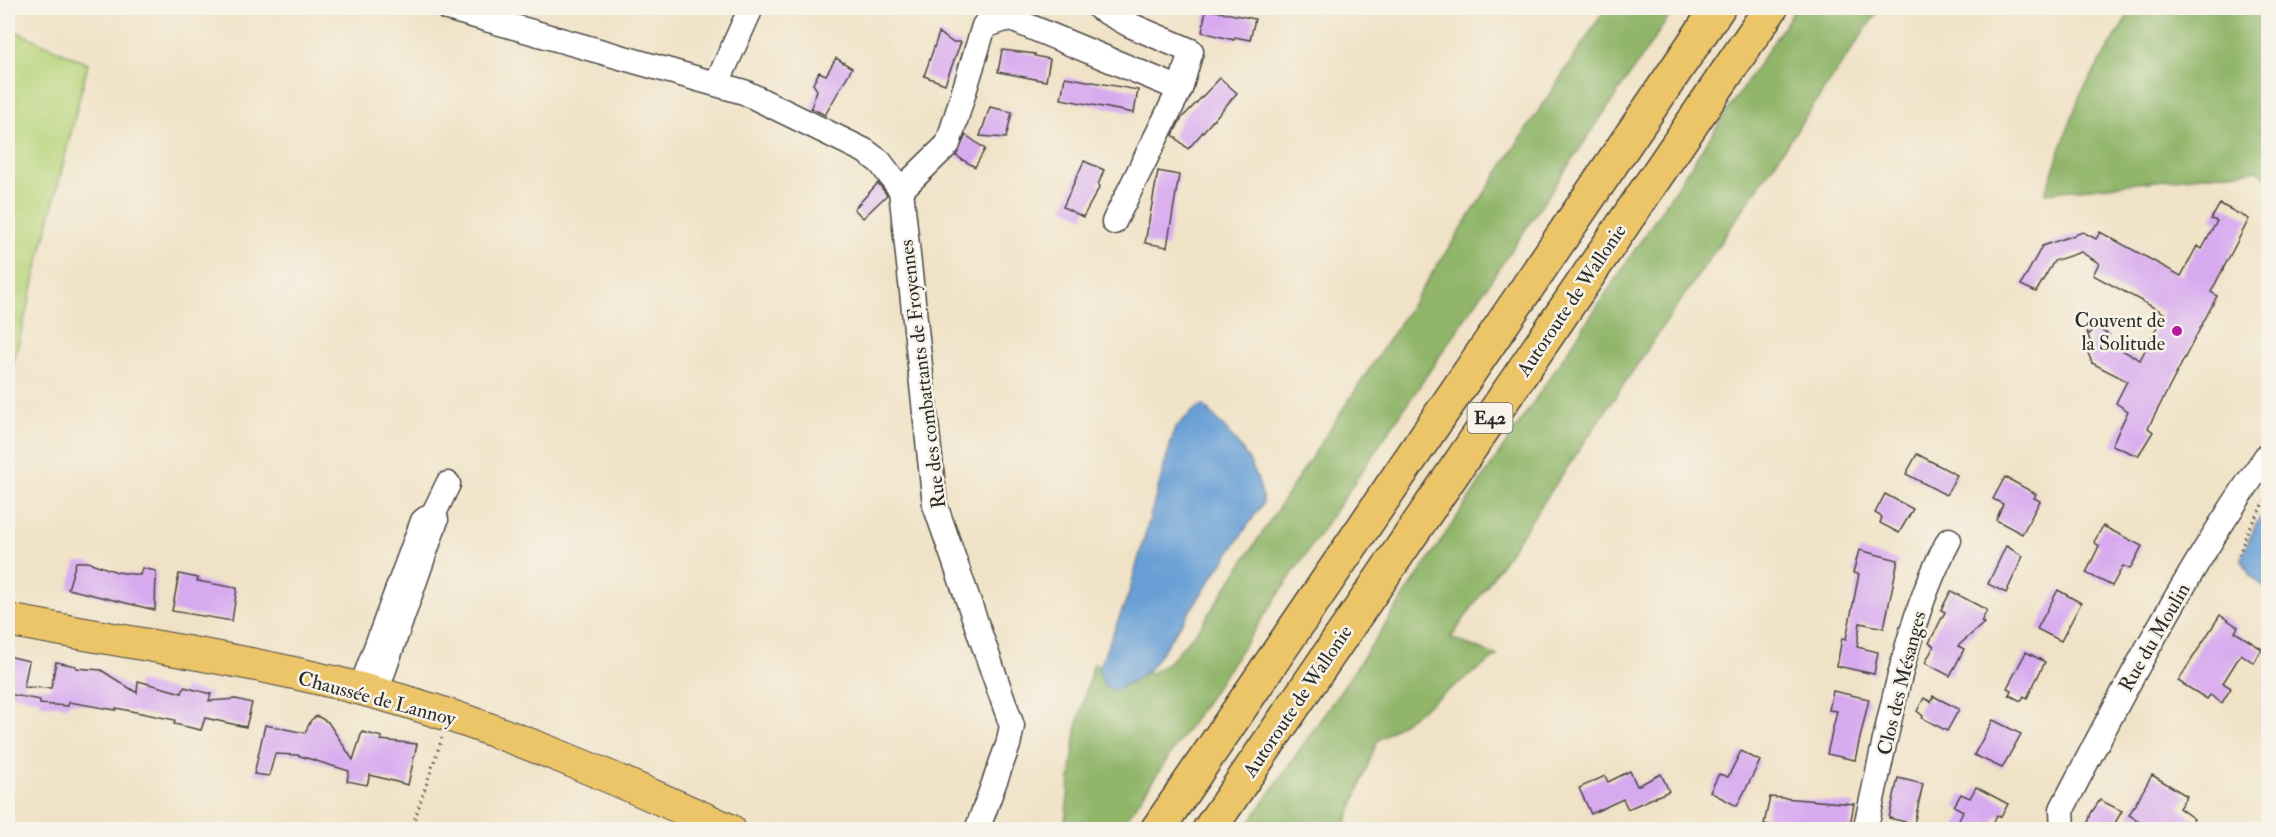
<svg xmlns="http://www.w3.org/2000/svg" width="2276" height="837" viewBox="0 0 2276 837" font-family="'IM FELL Double Pica',serif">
<rect width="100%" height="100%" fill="#f7f3e8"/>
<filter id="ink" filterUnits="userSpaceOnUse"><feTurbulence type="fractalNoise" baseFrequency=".0167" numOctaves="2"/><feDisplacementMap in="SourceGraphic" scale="12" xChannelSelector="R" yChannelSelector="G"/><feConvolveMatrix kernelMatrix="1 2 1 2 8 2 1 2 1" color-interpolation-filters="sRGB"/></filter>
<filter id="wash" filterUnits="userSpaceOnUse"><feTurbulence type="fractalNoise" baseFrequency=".008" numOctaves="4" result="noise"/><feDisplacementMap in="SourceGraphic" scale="24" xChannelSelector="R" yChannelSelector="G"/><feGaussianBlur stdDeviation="1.35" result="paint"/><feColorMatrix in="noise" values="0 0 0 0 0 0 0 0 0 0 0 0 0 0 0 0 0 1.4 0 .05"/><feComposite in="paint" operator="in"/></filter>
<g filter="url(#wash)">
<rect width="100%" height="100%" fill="#f0e2c6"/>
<path fill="#b7d47a" stroke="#718052" stroke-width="1.5" d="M 8,28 L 88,64 L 8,385 Z"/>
<g fill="#91b66a" stroke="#5e704a" stroke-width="1.5">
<path d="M 1606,8 L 1675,8 L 1120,829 L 1064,830 L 1076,731 L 1093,664 L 1152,673 L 1170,661 L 1201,626 Z"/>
<path d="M 1796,8 L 1880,8 L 1451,638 L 1497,656 L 1377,741 L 1344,829 L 1245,829 L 1365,655 Z"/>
<path d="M 2133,8 L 2268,8 L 2268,178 L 2257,170 L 2045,193 L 2080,95 Z"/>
</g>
<g fill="#679fd5" stroke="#496580" stroke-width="1.5">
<path d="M 1203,405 C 1231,434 1259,462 1263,503 L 1153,665 L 1141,676 L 1115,691 L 1104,685 L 1098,670 L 1128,596 L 1175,428 L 1194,410 Z"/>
<path d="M 2268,508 L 2268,591 L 2249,574 L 2241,558 L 2256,524 Z"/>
</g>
<g id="blocks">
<g fill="#d7a9ef">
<path d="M 1206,9 L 1255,19 L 1250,40 L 1235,37 L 1234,40 L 1202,32 Z"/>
<path d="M 939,33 L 952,42 L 961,42 L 945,84 L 924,76 Z"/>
<path d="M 1002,50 L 1035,54 L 1035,56 L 1050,59 L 1046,81 L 998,72 Z"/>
<path d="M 836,58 L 852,68 L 825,115 L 811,108 L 817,90 L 813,84 L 819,72 L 826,75 Z"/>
<path d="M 1065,77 L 1138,90 L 1134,113 L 1061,99 Z"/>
<path d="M 1220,78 L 1237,93 L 1188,149 L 1173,135 L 1181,119 Z"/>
<path d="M 990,107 L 1012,112 L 1006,138 L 980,136 Z"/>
<path d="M 966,135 L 985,149 L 975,167 L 956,156 Z"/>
<path d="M 1084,161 L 1104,170 L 1098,185 L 1100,186 L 1083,217 L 1063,207 Z"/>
<path d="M 1158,171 L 1179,175 L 1167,247 L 1145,243 Z"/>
<path d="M 878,183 L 887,195 L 863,218 L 854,209 Z"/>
<path d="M 2220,204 L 2249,219 L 2211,292 L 2217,296 L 2148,428 L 2153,432 L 2138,456 L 2112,445 L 2128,411 L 2116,403 L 2127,381 L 2092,363 L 2087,350 L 2091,344 L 2087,332 L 2090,334 L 2094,326 L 2109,335 L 2105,341 L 2140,360 L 2164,313 L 2093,275 L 2099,263 L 2081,252 L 2054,261 L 2036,292 L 2021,285 L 2042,246 L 2083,232 L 2096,239 L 2100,232 L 2181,276 L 2197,246 L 2202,249 L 2217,221 L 2211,219 Z"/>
<path d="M 1917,454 L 1957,475 L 1946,495 L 1906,474 Z"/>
<path d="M 2005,477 L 2036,494 L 2034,498 L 2040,501 L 2022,534 L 1996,520 L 2003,504 L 1993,499 Z"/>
<path d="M 1885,494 L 1913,509 L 1899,533 L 1880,523 L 1882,517 L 1875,513 Z"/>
<path d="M 2103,526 L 2142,546 L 2130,569 L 2123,566 L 2112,586 L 2086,573 L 2099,546 L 2094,542 Z"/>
<path d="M 2006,546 L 2023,556 L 2006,593 L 1988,584 Z"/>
<path d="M 1859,550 L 1898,560 L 1884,628 L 1860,623 L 1857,647 L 1878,652 L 1874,674 L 1837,666 L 1842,638 L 1846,639 L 1859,574 L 1853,573 Z"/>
<path d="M 76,562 L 88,562 L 117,572 L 140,575 L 142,568 L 156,571 L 155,610 L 68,589 Z"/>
<path d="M 179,574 L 198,578 L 197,581 L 237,588 L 232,621 L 172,611 Z"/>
<path d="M 2058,590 L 2081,603 L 2061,641 L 2037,629 Z"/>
<path d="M 1951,591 L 1987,610 L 1981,622 L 1984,623 L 1958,646 L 1964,649 L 1950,676 L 1925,663 L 1934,646 L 1929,643 L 1945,612 L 1941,610 Z"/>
<path d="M 2220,615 L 2238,627 L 2235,632 L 2262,649 L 2254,663 L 2241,654 L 2223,683 L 2231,688 L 2222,703 L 2210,695 L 2207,699 L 2178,681 Z"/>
<path d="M 2026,652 L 2045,662 L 2027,698 L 2024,696 L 2021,701 L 2009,695 L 2011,690 L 2007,688 Z"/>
<path d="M 8,656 L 29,661 L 24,687 L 51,688 L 56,662 L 76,666 L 76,668 L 101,670 L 137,693 L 138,681 L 182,693 L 184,687 L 211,694 L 209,701 L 236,699 L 252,703 L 246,727 L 205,718 L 201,730 L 174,724 L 175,720 L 116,708 L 116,710 L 69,702 L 68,706 L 40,704 L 40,700 L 8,694 Z"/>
<path d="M 1833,691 L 1869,699 L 1855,760 L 1827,754 L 1837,711 L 1829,710 Z"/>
<path d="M 1933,696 L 1959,709 L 1947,731 L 1922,718 L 1923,716 L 1917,711 L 1924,698 L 1931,702 Z"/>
<path d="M 317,716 L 328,722 L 353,760 L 362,732 L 382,737 L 381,740 L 417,744 L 408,785 L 370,775 L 367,785 L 347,781 L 349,771 L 297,755 L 275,754 L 269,776 L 254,774 L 265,725 L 305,733 L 311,720 Z"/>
<path d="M 1993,720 L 2021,734 L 2002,768 L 1974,755 Z"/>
<path d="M 1741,751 L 1760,761 L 1737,806 L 1710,792 L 1719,774 L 1728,777 Z"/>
<path d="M 1630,771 L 1637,786 L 1661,774 L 1669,791 L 1628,809 L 1623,799 L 1591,814 L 1579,788 L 1605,776 L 1608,782 Z"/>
<path d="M 2152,775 L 2187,796 L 2179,808 L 2194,819 L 2188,830 L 2154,830 L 2129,815 Z"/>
<path d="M 1898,778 L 1923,784 L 1914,824 L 1889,818 Z"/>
<path d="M 1976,787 L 2008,804 L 2001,817 L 1997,815 L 1990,830 L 1954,830 L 1963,811 L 1954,806 L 1961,794 L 1970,798 Z"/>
<path d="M 1770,797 L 1854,804 L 1849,830 L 1784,828 L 1764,824 Z"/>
<path d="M 2100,800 L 2122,811 L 2111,830 L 2086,830 L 2091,813 Z"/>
</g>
</g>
</g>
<g filter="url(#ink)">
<use href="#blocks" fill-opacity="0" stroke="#494642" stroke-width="1.5"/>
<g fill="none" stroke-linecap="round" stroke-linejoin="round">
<defs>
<g id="minor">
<path d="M 447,8 L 744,92 L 865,151 L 880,162 L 901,190 L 935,505 L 1012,726 L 1008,745 L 977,830"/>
<path d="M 1099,8 L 1130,25 L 1191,51 L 1180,89"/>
<path d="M 717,83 L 751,8"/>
<path d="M 901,190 L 948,144 L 984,26 L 1009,18 L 1180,89 L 1114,222"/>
<path d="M 434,513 L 448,484"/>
<path d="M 360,691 L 423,521 L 434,513 L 436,520 L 375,695"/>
<path d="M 1865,830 C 1888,735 1903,625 1949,540"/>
<path d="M 2063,830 L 2062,809 C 2125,687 2189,566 2268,454"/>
</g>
<path id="major" d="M 8,620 C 148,647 294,665 430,709 C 533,742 632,786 730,830"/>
<g id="highway">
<path d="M 1157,830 L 1718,8"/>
<path d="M 1209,830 L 1771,8"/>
</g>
</defs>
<use href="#minor" stroke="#494642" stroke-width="27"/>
<use href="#major" stroke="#494642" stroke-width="34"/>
<use href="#highway" stroke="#494642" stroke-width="36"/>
<g stroke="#494642" stroke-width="3" stroke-dasharray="1.5 4.5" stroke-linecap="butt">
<path d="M 2239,555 L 2248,529 L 2268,497"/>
<path d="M 411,830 L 442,738"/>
</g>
<use href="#minor" stroke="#fff" stroke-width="24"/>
<use href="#major" stroke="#edc569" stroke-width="32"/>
<use href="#highway" stroke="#edc569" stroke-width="33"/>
</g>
</g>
<circle fill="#b5179e" stroke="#f7f3e8" stroke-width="2" cx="2177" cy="331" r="6"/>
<g text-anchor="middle" stroke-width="5" stroke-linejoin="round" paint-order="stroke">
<rect fill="#f7f3e8" stroke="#686764" stroke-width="1.5" x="1467.5" y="403" width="45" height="30" rx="4.5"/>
<g font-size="18" font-weight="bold" fill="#2b2b2b">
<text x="1490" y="424">E42</text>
</g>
<g font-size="20" fill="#2b2b2b" stroke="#f7f3e8">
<text transform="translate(1571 300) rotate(-56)" y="7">Autoroute de Wallonie</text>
<text transform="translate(922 374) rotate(-97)" y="7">Rue des combattants de Froyennes</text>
<text transform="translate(2154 637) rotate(-60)" y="7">Rue du Moulin</text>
<text transform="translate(1901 683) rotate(-76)" y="7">Clos des Mésanges</text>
<text transform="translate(377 698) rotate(15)" y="7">Chaussée de Lannoy</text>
<text transform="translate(1297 701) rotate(-56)" y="7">Autoroute de Wallonie</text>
</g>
<g font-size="20" fill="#2b2b2b" stroke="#f7f3e8" text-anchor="end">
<text x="2165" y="327">Couvent de<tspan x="2165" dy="23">la Solitude</tspan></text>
</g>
</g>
<rect width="2276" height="837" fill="none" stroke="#f7f3e8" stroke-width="30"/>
</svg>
